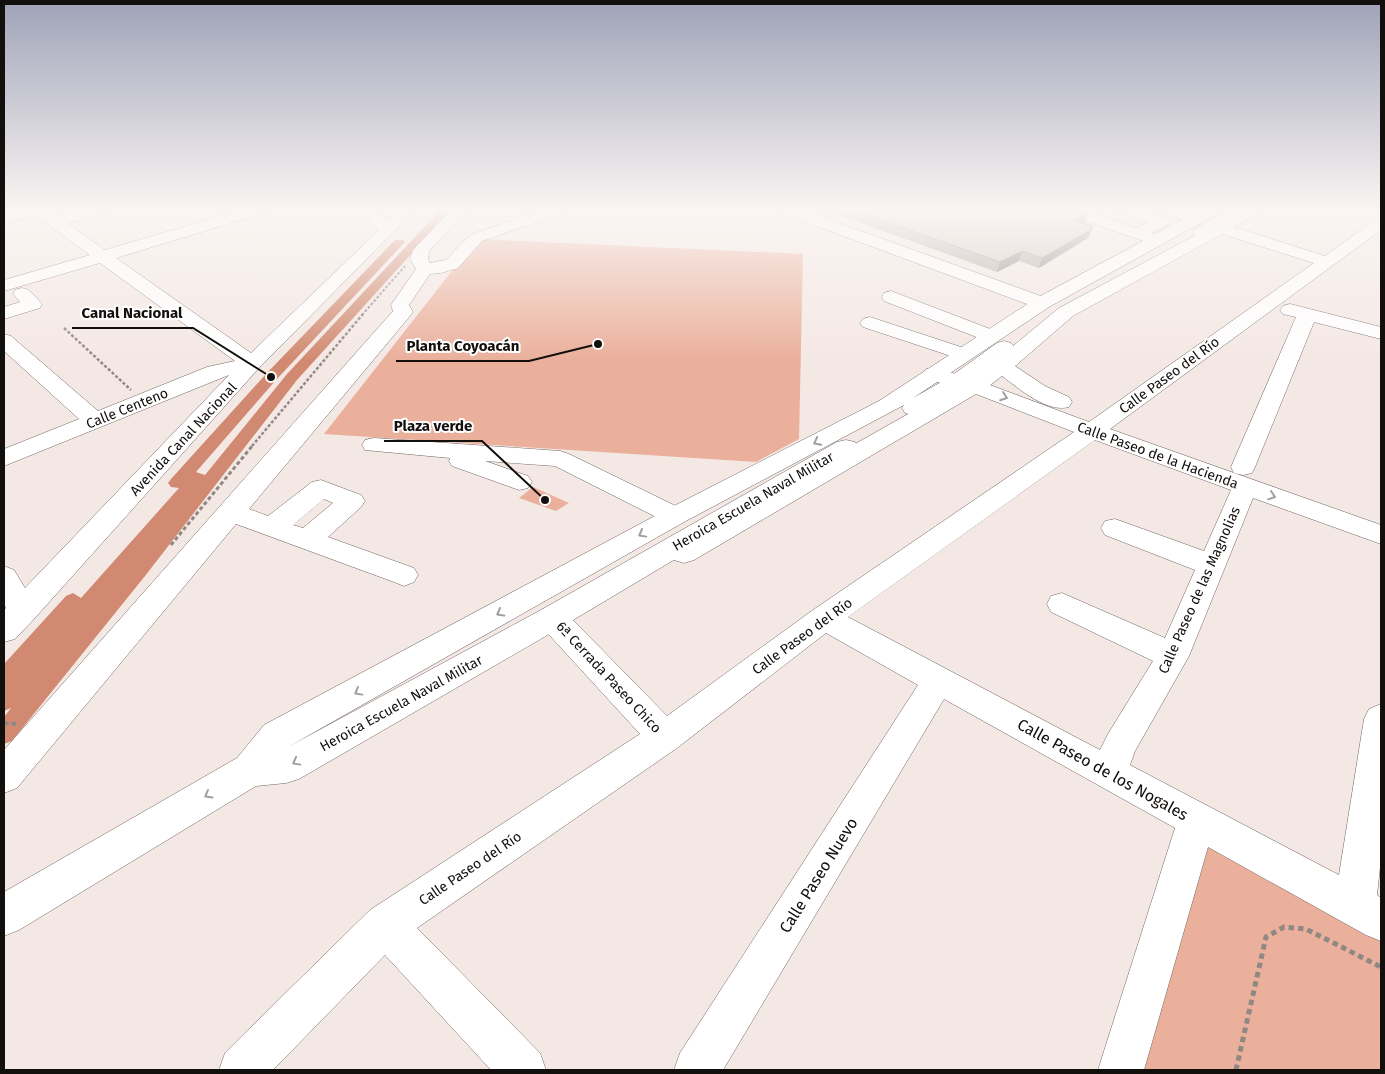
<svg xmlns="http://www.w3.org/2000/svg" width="1385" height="1074" viewBox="0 0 1385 1074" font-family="'Fira Sans',sans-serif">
<rect width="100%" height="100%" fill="#f4e8e4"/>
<g fill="#eab09c">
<path d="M 477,239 L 803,254 L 799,439 L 756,462 L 324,434 Z"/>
<path d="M 533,487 L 569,503 L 556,511 L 519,498 Z"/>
<path d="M 1191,801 L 1381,902 L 1381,1070 L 1103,1070 Z"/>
</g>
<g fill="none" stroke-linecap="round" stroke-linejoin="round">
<path fill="#d18a71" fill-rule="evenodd" d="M 441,209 L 452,209 L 297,380 L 145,576 L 12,741 L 4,744 L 4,717 L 11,708 L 4,711 L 4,664 L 66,596 L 73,593 L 81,598 L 179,488 L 171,487 L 168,483 L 171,479 L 266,374 L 395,240 L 403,240 L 405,242 L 403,244 L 276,380 L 196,472 L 205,475 L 287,374 Z"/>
<defs>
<g id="minor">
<path d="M 20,209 L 47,209 L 57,216 L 83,209 L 110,209 L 108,212 L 67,223 L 105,250 L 244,209 L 269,209 L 267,212 L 116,258 L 251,353 L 379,230 L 359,209 L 375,209 L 388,221 L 400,209 L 416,209 L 259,368 L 34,619 L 15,639 L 4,642 L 4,610 L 6,608 L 4,603 L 4,566 L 14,570 L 25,588 L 229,375 L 4,466 L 4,449 L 79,419 L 4,351 L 4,334 L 11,336 L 98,411 L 207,367 L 235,361 L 100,263 L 4,291 L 4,280 L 90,255 L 35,215 L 4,224 L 4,214 Z"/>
<path d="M 452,209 L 468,209 L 429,251 L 428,259 L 430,263 L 446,260 L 470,235 L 545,209 L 568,209 L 566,212 L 482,241 L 458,268 L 441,273 L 430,274 L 409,305 L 413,312 L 410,316 L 249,509 L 268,516 L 312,482 L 321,480 L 361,495 L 365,501 L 361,507 L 328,537 L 414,568 L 418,575 L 414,582 L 404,586 L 394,582 L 236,524 L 17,788 L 4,793 L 4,750 L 393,311 L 391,305 L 416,269 L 410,259 L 413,250 ZM 324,499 L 333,503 L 303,528 L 293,525 Z"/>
<path d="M 777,209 L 800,209 L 1049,299 L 1051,303 L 1049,307 L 1042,309 L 1035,307 L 779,212 Z"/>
<path d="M 1058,209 L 1081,209 L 1136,228 L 1148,223 L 1119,212 L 1117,209 L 1140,209 L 1168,219 L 1170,222 L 1168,225 L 1151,233 L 1161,236 L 1163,240 L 1161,244 L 1155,245 L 1060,212 Z"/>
<path d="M 1159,209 C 1172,209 1195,208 1204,220 L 1202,223 L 1196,225 L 1161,212 Z"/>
<path d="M 1243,209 L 1262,209 L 1234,227 L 1325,256 L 1375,220 L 1381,218 L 1381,230 L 1110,429 L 1381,525 L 1381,544 L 1253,498 L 1189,656 L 1135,751 L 1130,765 L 1339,875 L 1364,719 L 1369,709 L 1381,704 L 1381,858 L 1377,895 L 1381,898 L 1381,941 L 1366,935 L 1208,847 L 1144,1070 L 1098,1070 L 1175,828 L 944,699 L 723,1070 L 674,1070 L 680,1053 L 918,685 L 826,633 L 677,748 L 417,928 L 540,1053 L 546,1070 L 491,1070 L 385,955 L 273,1070 L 219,1070 L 225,1053 L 246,1032 L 370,910 L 640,734 L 541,626 L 537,618 L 541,610 L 552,606 L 563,610 L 667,716 L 813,610 L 1074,432 L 976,394 L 694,560 L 684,563 L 674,560 L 670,553 L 674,546 L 956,387 L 926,379 L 923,374 L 926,369 L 934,368 L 971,378 L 988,366 L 980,358 L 983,354 L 990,352 L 1001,356 L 1059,308 L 1207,229 L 1203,225 L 1205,222 L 1211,220 L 1219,222 ZM 1222,234 L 1314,263 L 1089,422 L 990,385 L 1002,376 C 1020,389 1046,413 1069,407 L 1072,402 L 1069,397 L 1045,386 L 1015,366 L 1073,316 ZM 1095,440 L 1231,490 L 1204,551 L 1115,519 L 1105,521 L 1101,528 L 1105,535 L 1195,570 L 1165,638 L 1062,593 L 1051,596 L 1047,604 L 1051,612 L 1153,661 L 1108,734 L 1100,750 L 848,617 Z"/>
<path d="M 22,288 L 29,290 L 42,304 L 40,308 L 4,319 L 4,307 L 20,302 L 13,294 L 15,290 Z"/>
<path d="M 891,291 L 998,332 L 1001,336 L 998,340 L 991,342 L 984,340 L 884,301 L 882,297 L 884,293 Z"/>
<path d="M 1290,304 L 1381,327 L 1381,339 L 1314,322 L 1255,467 L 1252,473 L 1243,475 L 1234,473 L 1231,467 L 1296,317 L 1283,314 L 1280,310 L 1283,306 Z"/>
<path d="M 870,317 L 970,350 L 973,354 L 970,358 L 963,360 L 863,327 L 860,323 L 863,319 Z"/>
<path d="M 374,438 L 560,451 L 569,454 L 684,510 L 688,516 L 684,522 L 675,525 L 666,522 L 555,466 L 485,461 L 528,476 L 532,482 L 528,488 L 519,490 L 452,466 L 449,461 L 450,458 L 365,450 L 362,445 L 365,440 Z"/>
</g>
<g id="major">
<path d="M 1202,209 L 1222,209 L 1220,212 L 1049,307 L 913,398 L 950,377 L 997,343 L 1004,341 L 1011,343 L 1014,347 L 1011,351 L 966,387 L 921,413 L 913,415 L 905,413 L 902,408 L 904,405 L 684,522 L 288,747 L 541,610 L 837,442 L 846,440 L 855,442 L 858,447 L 855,452 L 563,626 L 299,779 L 286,783 L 256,786 L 19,930 L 4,936 L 4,892 L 237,758 L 264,725 L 666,510 L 879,401 L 1035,299 Z"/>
<path d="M 1232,209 L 1251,209 L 1207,235 L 1195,235 L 1193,232 L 1195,229 Z"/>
</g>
</defs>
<use href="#minor" stroke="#706662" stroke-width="1"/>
<use href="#major" stroke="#706662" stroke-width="1"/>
<path stroke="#918885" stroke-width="2" stroke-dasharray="2.5 2" stroke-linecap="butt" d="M 362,315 L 405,266"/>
<g stroke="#918885" stroke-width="2.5" stroke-dasharray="3 2" stroke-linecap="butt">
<path d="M 64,328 L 131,390"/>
<path d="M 252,446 L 363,314"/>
</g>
<path stroke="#918885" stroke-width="3" stroke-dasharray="4 2.5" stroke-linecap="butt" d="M 171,545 L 253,445"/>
<path stroke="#918885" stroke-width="4" stroke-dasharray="4.5 3" stroke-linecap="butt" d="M 4,723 L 16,724"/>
<path stroke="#918885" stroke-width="5" stroke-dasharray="5.5 4" stroke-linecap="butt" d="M 1236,1070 L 1266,937 L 1284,927 L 1306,929 L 1381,967"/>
<use href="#minor" fill="#fff" fill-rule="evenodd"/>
<use href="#major" fill="#fff" fill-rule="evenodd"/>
</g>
<path fill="#b6aca9" d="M 831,209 L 1079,209 L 1088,213 L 1084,222 L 1083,223 L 1093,226 L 1088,238 L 1039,268 L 1019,261 L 997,272 L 830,212 Z"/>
<g fill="#948c89">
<path d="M 1088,213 L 1084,222 L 1071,230 L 1074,221 Z"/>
<path d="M 1093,226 L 1088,238 L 1039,268 L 1042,258 Z"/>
<path d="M 1022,251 L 1019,261 L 997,272 L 1000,262 Z"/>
</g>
<path fill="#d4c8c4" stroke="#948c89" d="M 850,209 L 1079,209 L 1088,213 L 1074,221 L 1093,226 L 1090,228 L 1092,229 L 1042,258 L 1022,251 L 1000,262 Z"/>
<defs><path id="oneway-chevron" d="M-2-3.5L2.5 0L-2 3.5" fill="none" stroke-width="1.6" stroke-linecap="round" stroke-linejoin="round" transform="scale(1.25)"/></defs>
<g stroke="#a19f9e">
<use href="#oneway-chevron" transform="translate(1004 397) rotate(20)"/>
<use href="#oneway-chevron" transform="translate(817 442) rotate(153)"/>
<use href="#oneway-chevron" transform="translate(1272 496) rotate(19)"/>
<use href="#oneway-chevron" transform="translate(642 534) rotate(151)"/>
<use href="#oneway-chevron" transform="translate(500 613) rotate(151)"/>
<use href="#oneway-chevron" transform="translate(358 692) rotate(151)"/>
<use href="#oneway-chevron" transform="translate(296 762) rotate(151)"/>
<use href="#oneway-chevron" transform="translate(208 795) rotate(150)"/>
</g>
<linearGradient id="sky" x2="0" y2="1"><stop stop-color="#9fa3b8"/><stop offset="0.58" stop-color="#faf5f3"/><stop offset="1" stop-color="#faf5f3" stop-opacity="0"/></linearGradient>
<rect width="1385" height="360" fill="url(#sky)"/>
<g text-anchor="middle" stroke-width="4" stroke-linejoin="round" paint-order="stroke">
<g font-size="14" fill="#130f0d" stroke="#fff">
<text transform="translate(1169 375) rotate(-36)" y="5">Calle Paseo del Río</text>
<text transform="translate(127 408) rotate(-22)" y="5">Calle Centeno</text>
<text transform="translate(183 439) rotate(-47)" y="5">Avenida Canal Nacional</text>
<text transform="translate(1158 455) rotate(20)" y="5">Calle Paseo de la Hacienda</text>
<text transform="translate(753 501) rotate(-30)" y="5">Heroica Escuela Naval Militar</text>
<text transform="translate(1199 590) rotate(-66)" y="5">Calle Paseo de las Magnolias</text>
<text transform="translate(802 636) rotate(-36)" y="5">Calle Paseo del Río</text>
<text transform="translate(609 677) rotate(47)" y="5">6ª Cerrada Paseo Chico</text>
<text transform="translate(401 703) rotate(-29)" y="5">Heroica Escuela Naval Militar</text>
<text transform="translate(470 868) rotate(-34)" y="5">Calle Paseo del Río</text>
</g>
<g font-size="16" fill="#130f0d" stroke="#fff">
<text transform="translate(1103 769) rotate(29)" y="6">Calle Paseo de los Nogales</text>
<text transform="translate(818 875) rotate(-58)" y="6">Calle Paseo Nuevo</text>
</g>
</g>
<path fill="none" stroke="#130f0d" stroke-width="2" d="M271 377L193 328H72M598 344L529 361H396M545 500L482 441H384"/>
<g fill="#130f0d" stroke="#fff" stroke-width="2">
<circle cx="271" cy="377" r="5"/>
<circle cx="598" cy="344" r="5"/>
<circle cx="545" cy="500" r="5"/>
</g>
<g font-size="15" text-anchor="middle" font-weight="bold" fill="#130f0d" stroke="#fff" stroke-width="4" stroke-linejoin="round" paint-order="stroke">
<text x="132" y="318">Canal Nacional</text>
<text x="463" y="351">Planta Coyoacán</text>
<text x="433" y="431">Plaza verde</text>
</g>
<rect width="1385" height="1074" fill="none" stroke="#130f0d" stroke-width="10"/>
</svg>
